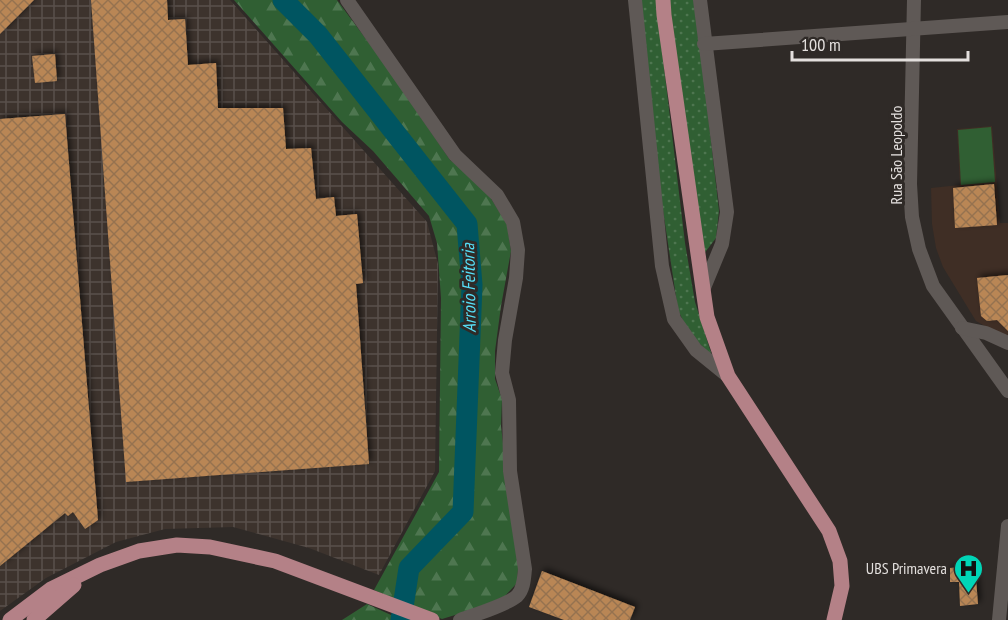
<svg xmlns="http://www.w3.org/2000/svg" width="1008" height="620" viewBox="0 0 1008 620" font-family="'PT Sans Narrow',sans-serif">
<defs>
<pattern id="industrial-grid" width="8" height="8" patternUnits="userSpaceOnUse" patternTransform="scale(1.5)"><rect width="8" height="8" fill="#3d332d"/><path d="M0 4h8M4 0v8" fill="none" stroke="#59504b"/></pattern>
<pattern id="grass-dots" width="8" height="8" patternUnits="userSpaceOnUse" patternTransform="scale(1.5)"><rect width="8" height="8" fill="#305f33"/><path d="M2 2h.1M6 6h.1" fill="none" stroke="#4e7650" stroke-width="1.8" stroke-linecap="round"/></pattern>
<pattern id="forest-firs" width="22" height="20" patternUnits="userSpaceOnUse" patternTransform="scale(1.5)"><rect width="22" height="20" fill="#305f33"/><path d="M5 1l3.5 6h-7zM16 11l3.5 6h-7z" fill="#4e7650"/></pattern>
<pattern id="building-cross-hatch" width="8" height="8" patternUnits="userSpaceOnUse" patternTransform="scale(1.5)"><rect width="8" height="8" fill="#b98655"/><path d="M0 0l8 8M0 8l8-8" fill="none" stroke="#96724f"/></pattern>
<filter id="shadow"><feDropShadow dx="3" dy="-3" stdDeviation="3" flood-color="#0009"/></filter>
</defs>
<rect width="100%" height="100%" fill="#2f2a27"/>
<path fill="url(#industrial-grid)" d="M 0,0 L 230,0 L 427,222 L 438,264 L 435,471 L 379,575 L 309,548 L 233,527 L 165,529 L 116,542 L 46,578 L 0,611 Z"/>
<path fill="#3f2e25" d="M 992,126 L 1000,223 L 1008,223 L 1008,339 L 976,321 L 943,267 L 936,248 L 932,224 L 931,188 L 960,185 L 957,129 Z"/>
<g fill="url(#grass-dots)">
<path d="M 640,0 L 656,0 L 685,243 L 695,302 L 712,356 L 689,333 L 678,310 L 661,197 Z"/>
<path d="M 669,0 L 695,0 L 719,211 L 716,238 L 703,255 Z"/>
</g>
<g fill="url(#forest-firs)">
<path d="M 234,0 L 337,0 L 383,62 L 450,160 L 467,173 L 490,197 L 507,224 L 511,251 L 501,306 L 495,351 L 495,379 L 502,399 L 501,426 L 507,478 L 519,555 L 517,583 L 505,596 L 478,608 L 442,619 L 374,590 L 439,472 L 441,298 L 437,243 L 429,216 L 373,151 L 342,122 Z"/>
<path d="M 367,604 L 402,620 L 342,620 Z"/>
</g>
<path fill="#305f33" d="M 991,127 L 995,182 L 961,185 L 958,130 Z"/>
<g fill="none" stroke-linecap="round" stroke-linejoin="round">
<path stroke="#005561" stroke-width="21" d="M 283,0 L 318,35 L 467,224 L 472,285 L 463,512 L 409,568 L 401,620"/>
</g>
<g fill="url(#building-cross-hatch)" filter="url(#shadow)">
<path d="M 0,0 L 34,0 L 0,34 Z"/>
<path d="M 91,0 L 167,0 L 168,20 L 185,19 L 188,65 L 216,63 L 218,108 L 283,108 L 286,149 L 311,148 L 316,199 L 334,197 L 336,216 L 357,214 L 363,283 L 356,284 L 369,464 L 126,482 Z"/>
<path d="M 55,54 L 57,81 L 35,83 L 32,56 Z"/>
<path d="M 65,114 L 98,520 L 85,529 L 73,512 L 68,516 L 65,513 L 0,566 L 0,119 Z"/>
<path d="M 994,184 L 997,225 L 955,228 L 953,188 Z"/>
<path d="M 1008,275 L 1008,331 L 997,320 L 987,321 L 981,316 L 977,278 Z"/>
<path d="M 975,566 L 978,604 L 960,606 L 959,582 L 950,582 L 950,568 Z"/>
<path d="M 542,571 L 635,607 L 630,620 L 564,620 L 529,607 Z"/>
</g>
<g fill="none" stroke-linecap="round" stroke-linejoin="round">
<g stroke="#5f5956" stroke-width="14">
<path d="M 347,0 L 455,155 L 497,195 L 513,222 L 518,250 L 516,278 L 505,340 L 502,373 L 509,400 L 510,471 L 525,569 C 524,578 524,589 517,596 C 507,605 474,615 460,620"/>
<path d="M 635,0 L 662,266 L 674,319 L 696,350 L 728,376"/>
<path d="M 700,0 L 727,212 L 722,244 L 703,290"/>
<path d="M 914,0 L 910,184 L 912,217 L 919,249 L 933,286 L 1008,391"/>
<path d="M 704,44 L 1008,22"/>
<path d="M 962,328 L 986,333 L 1008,343"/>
<path d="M 999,620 L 1008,526"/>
</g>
<g stroke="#b48187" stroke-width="15">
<path d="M 663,0 L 664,15 L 707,317 L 728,376 L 829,531 L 840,561 L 842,586 L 834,620"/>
<path d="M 10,620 L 51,589 L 100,565 L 139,551 L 177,545 L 210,547 L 275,561 L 432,620"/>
<path d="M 34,620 L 74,585"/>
</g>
</g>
<defs>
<symbol id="hospital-pin" viewBox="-11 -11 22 30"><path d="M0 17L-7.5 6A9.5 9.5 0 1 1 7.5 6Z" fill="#00d5b7" stroke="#2f2a27"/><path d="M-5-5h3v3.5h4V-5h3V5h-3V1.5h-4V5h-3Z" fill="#111"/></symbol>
</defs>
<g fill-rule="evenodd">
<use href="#hospital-pin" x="952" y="552" width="33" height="45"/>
</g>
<g text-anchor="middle" stroke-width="6" stroke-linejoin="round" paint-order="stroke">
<g font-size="16" fill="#e3dfdd" stroke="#2f2a27">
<text transform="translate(896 155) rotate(-90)" y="6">Rua São Leopoldo</text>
</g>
<g font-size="16" fill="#e3dfdd" stroke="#2f2a27" text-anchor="end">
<text x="947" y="574">UBS Primavera</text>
</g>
<g font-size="18" font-style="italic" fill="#57dff7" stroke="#2f2a27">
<text transform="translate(469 288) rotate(-91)" y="6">Arroio Feitoria</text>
</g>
</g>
<path d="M792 51v9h176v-9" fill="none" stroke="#e3dfdd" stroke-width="3"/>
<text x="801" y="51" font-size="18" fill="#e3dfdd" stroke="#2f2a27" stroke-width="4.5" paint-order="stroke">100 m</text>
</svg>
